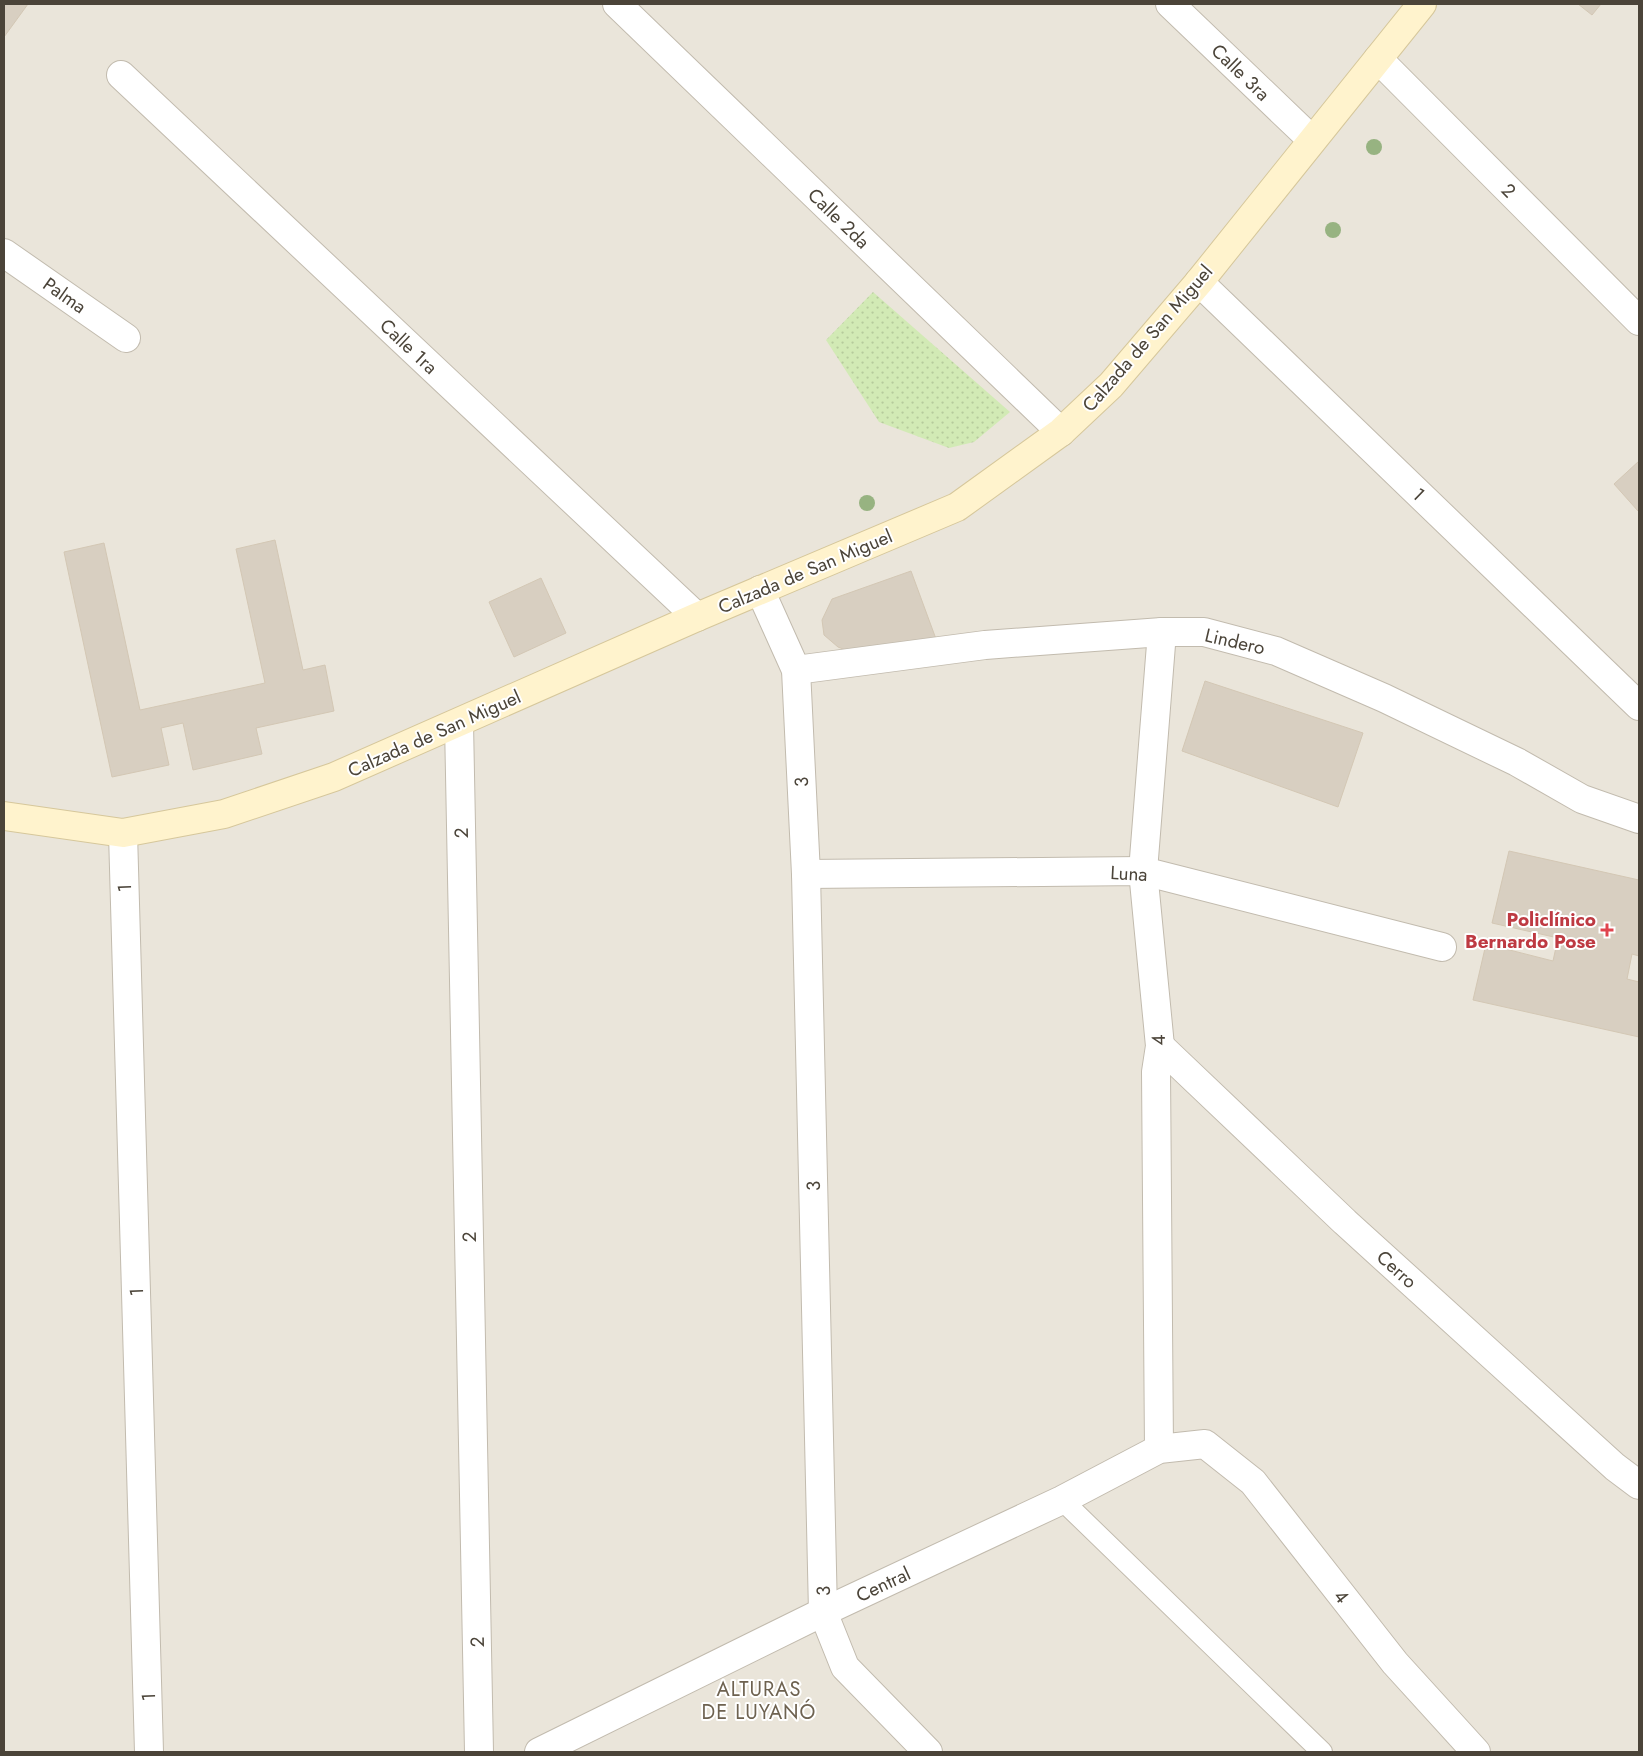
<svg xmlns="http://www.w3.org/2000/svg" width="1643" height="1756" viewBox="0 0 1643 1756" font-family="Jost,sans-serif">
<defs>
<pattern id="grass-dots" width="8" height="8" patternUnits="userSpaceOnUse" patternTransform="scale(1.25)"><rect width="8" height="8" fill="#d2eab5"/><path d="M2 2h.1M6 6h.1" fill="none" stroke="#b6ca9c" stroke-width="1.8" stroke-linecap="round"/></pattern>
</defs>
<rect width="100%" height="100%" fill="#f6f3ec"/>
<rect fill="#eae5da" x="4" y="4" width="1635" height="1748"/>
<path fill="url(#grass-dots)" d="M 873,292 L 1010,412 L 974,442 L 949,448 L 879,422 L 826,340 Z"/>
<g fill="#d8cfc1" stroke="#d3c7b4">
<path d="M 4,4 L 28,4 L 4,37 Z"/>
<path d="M 1578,4 L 1601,4 L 1592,15 Z"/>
<path d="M 1639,461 L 1639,510 L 1638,511 L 1614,484 Z"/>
<path d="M 275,540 L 303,670 L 325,665 L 334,711 L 256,728 L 262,754 L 193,770 L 183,723 L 161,728 L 169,765 L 112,777 L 64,552 L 104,543 L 140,710 L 265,683 L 236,549 Z"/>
<path d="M 911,571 L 936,639 L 848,651 L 838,647 L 824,635 L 822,620 L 832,599 Z"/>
<path d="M 541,578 L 566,633 L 514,657 L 489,602 Z"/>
<path d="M 1205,681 L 1363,733 L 1338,807 L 1182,751 Z"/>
<path d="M 1509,851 L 1639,880 L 1639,956 L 1632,954 L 1627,979 L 1639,982 L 1639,1037 L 1473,1000 L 1486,944 L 1553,961 L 1558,938 L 1492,923 Z"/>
</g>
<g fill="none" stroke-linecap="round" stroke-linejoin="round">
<defs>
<path id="lane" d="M 1062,1500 L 1322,1752"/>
<g id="street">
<path d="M 617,4 L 1061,432"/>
<path d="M 1170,4 L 1311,139"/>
<path d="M 1378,59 L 1639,321"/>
<path d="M 121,75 L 697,617"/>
<path d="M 4,253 L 126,338"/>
<path d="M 1199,282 L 1639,706"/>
<path d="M 760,590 L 796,670 L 806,874 L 823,1612 L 845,1667 L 928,1752"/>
<path d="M 796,670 L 985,645 L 1162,632 L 1204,632 L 1276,651 L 1384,698 L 1517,762 L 1582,799 L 1639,819"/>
<path d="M 459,723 L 479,1752"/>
<path d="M 123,833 L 149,1752"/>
<path d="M 806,874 L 1143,871 L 1442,947"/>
<path d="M 1160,1046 L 1345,1222 L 1615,1467 L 1639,1485"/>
<path d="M 1159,1449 L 1156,1072 L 1160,1046 L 1143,871 L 1162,632"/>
<path d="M 539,1752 L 823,1612 L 1062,1500 L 1159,1449 L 1205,1444 L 1253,1482 L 1395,1663 L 1476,1752"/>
</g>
<path id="secondary" d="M 4,816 L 123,833 L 224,814 L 334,777 L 697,617 L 957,507 L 1061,432 L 1111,385 L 1199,282 L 1422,4"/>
</defs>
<use href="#lane" stroke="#c2bbae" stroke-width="22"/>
<use href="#street" stroke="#c2bbae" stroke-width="30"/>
<use href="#secondary" stroke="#d6c79b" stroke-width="30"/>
<use href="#lane" stroke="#fff" stroke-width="20"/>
<use href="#street" stroke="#fff" stroke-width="28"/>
<use href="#secondary" stroke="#fff3cd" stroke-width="28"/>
</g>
<g fill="#97b381">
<circle cx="1374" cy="147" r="8"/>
<circle cx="1333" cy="230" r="8"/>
<circle cx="867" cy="503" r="8"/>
</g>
<path fill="#e0444e" stroke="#fff" stroke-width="2" d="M1604.5 922.5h5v5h5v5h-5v5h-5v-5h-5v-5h5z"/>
<g text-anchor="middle" stroke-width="4" stroke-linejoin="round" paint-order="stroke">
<g font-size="19" fill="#4b4439" stroke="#fff">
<text transform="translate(1241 72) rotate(44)" y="7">Calle 3ra</text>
<text transform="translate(1509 190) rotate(45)" y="7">2</text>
<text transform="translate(839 218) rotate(44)" y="7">Calle 2da</text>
<text transform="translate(65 295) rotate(35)" y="7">Palma</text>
<text transform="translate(1147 338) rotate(-49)" y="7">Calzada de San Miguel</text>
<text transform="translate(409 346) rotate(43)" y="7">Calle 1ra</text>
<text transform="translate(1419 494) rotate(44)" y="7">1</text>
<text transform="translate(805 571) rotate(-23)" y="7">Calzada de San Miguel</text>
<text transform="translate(1235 641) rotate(13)" y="7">Lindero</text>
<text transform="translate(434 733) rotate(-24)" y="7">Calzada de San Miguel</text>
<text transform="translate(801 782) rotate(-93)" y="7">3</text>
<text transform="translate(461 833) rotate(-91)" y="7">2</text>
<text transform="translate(1129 873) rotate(3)" y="7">Luna</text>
<text transform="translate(124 888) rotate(-92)" y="7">1</text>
<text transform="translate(1158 1040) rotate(-91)" y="7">4</text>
<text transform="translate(813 1186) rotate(-91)" y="7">3</text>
<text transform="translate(469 1237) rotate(-91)" y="7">2</text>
<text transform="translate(1397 1269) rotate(42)" y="7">Cerro</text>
<text transform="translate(136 1292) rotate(-92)" y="7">1</text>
<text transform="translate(883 1584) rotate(-25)" y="7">Central</text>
<text transform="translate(823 1591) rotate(-91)" y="7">3</text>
<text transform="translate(1342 1596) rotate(52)" y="7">4</text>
<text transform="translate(477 1642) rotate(-91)" y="7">2</text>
<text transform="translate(148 1697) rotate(-92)" y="7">1</text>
</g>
<g font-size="19" font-weight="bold" fill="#be3a42" stroke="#fff" text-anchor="end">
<text x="1596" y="926">Policlínico<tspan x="1596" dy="22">Bernardo Pose</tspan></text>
</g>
<g font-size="20" letter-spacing="1" fill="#6e6250" stroke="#fff">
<text x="759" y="1696">ALTURAS<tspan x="759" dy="23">DE LUYANÓ</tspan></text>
</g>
</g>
<rect width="1643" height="1756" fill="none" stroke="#4b4439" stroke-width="10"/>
</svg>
